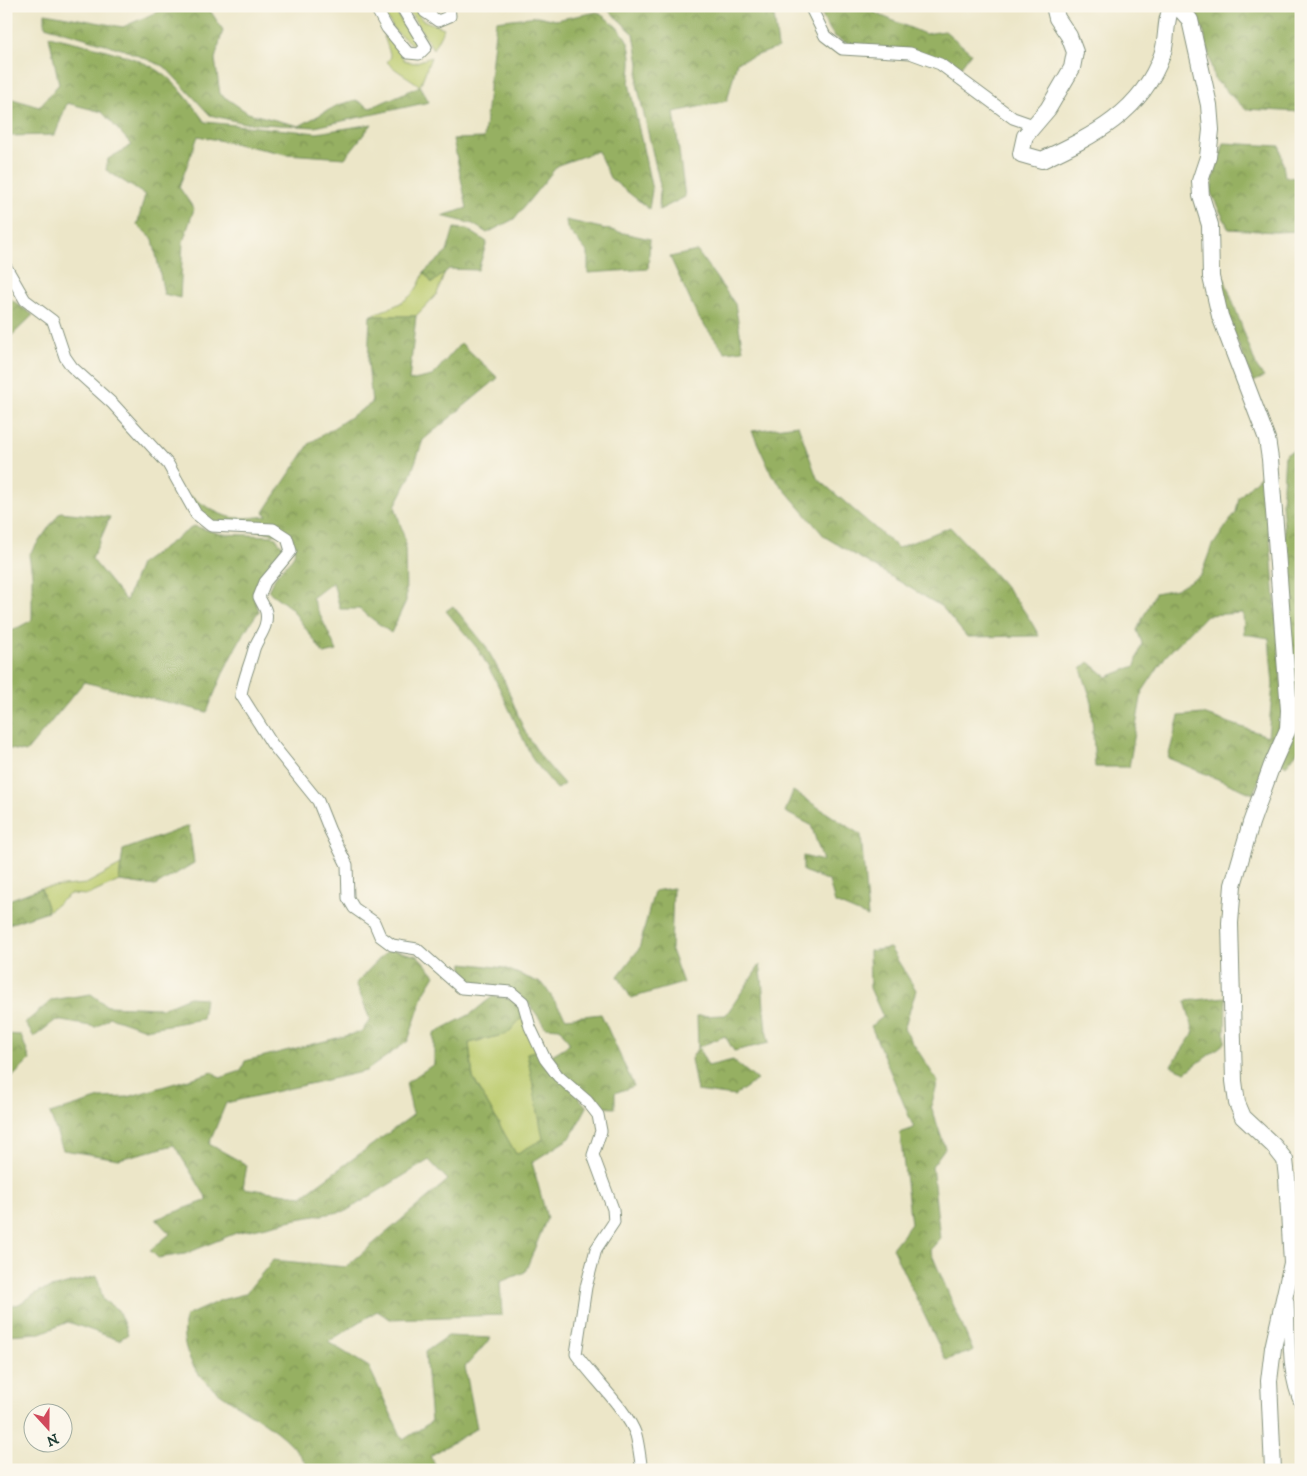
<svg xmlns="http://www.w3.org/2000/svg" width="1307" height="1476" viewBox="0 0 1307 1476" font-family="'IM FELL DW Pica',serif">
<defs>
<pattern id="forest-crowns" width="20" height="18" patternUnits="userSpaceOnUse" patternTransform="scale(1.25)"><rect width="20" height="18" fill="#96b062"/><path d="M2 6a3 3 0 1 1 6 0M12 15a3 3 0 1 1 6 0" fill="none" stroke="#7a9052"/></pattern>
</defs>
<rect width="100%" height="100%" fill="#fbf7ec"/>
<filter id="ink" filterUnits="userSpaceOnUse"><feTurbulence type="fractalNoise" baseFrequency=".02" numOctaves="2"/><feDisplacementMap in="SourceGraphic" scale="10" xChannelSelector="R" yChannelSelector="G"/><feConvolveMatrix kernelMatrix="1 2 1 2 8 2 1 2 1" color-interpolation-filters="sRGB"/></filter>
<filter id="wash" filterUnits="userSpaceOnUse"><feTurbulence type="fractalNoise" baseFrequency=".0096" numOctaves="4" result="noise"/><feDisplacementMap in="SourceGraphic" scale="20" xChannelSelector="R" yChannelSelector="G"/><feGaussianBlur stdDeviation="1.12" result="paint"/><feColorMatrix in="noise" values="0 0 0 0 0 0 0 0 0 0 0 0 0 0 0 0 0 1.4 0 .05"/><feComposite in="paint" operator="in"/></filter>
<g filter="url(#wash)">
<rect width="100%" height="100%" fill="#ece6c8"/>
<g fill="#bdcc6f" stroke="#6e8452">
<path d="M 380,6 L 394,6 L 403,25 L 418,42 L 415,47 L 395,31 Z"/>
<path d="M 406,6 L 414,6 L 422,20 L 444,28 L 433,49 Z"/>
<path d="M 384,36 L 397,47 L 404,60 L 414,63 L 431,57 L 420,86 C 409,77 397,72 387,62 L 391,57 Z"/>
<path d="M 424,272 L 432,283 L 445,272 L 437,294 L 416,316 L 370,316 C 397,304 414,303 424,272 Z"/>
<path d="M 121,865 L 119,881 L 88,895 L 70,894 L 48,911 L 41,888 L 86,884 Z"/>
<path d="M 524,1015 L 536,1051 L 527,1053 L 544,1140 L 516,1154 L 473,1078 L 469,1043 L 507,1034 Z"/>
</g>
<g fill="url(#forest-crowns)" stroke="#5a764b">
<path d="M 158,6 L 207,6 L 223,30 L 215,59 L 220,94 L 248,113 L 299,126 L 338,105 L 356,100 L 370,108 L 420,86 L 429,102 L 315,127 L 244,123 L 210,115 L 165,67 L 125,50 L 45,26 L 45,13 L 123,27 L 159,11 Z"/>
<path d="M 604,6 L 773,6 L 778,48 L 737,62 L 727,101 L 674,112 L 685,197 L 659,210 L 660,185 L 637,84 L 639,64 L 634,34 Z"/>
<path d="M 819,6 L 867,6 L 877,14 L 925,34 L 945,31 L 971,53 L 957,72 L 938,58 L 849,45 L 834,36 L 824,20 Z"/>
<path d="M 1186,6 L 1301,6 L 1301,112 L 1245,109 L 1214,79 L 1203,29 L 1195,15 Z"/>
<path d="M 597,12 C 629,33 635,45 629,83 L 652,190 L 649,209 L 610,178 L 598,151 L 558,165 L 514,219 L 487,233 L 473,224 L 442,216 L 467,208 L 453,139 L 484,138 L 496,21 L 538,16 L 555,20 Z"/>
<path d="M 49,36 C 81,44 136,54 162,73 C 180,86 192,105 205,122 L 317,133 L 372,124 L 345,158 L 286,154 L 198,136 L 179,187 L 194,209 L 183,242 L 180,298 L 164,294 L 153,239 L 137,225 L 145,195 L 106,170 L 108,159 L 132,145 L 102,112 L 67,103 L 55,135 L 6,136 L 6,97 L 39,107 L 59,84 Z"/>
<path d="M 1224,143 L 1280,146 L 1285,177 L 1301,178 L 1301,231 L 1275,232 L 1229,229 L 1211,193 L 1213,178 Z"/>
<path d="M 566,220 L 650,239 L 648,269 L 588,273 L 588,253 L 567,228 Z"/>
<path d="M 454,228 L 467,229 L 487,242 L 478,270 L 449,269 L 432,283 L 424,272 L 447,252 Z"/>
<path d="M 697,251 L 735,304 L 743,350 L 725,352 L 698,317 L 670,257 Z"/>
<path d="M 1224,278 L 1257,368 L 1264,377 L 1253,382 L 1225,310 L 1220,282 Z"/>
<path d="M 6,296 L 33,315 L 6,341 Z"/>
<path d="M 370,316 L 416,316 L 409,381 L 432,376 L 461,343 L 498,378 L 423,440 L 410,477 L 395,506 L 405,540 L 406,601 L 391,633 L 359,609 L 340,609 L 333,582 L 312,598 L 337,651 L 324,654 L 291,608 L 268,591 C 271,585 274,578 278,573 C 290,558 301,558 290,536 L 212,523 L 197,511 L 190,496 C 223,517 226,521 267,516 L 264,512 L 310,443 L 372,403 L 368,362 Z"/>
<path d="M 798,425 L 817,478 L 898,548 L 950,527 C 981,561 1018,594 1039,636 L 967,637 L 942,607 L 825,537 L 772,475 L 752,431 Z"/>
<path d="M 1301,447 L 1301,747 L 1286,766 L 1281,762 L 1289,641 L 1288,578 L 1282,503 L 1285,454 Z"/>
<path d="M 1265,471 L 1283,705 L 1279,733 L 1253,794 L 1168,758 L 1179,716 L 1203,714 L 1268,736 L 1273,685 L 1269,638 L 1244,634 L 1243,613 L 1206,615 L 1165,657 L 1142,692 L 1129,767 L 1095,767 L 1091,699 L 1081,669 L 1089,662 L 1107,677 L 1135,666 L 1142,643 L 1137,630 L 1155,593 L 1176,589 L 1201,575 L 1211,548 L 1236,512 L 1239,497 Z"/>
<path d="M 60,512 L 110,517 L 92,559 L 126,601 L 140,564 L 194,526 L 221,534 L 274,536 L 284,548 L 282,556 L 254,598 L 259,611 C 235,643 221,676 207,712 L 84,682 L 26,752 L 6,748 L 6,634 L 32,620 L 32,574 L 29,555 Z"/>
<path d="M 453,606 L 485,645 L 504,680 L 524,730 L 541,757 L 564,784 L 557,789 L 533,760 L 496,681 L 478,649 L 446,611 Z"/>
<path d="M 793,791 L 861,835 L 868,917 L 835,903 L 829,881 L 803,871 L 803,856 L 823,861 L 811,825 L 785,812 Z"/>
<path d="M 189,826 L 194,863 L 155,886 L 119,881 L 123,850 Z"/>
<path d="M 41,888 L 48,911 L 6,925 L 6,901 Z"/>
<path d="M 673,888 L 671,950 L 683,983 L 631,998 L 618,976 L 639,949 L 654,891 Z"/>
<path d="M 890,948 L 916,990 L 904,1029 L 938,1082 L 931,1106 L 945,1148 L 932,1166 L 940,1239 L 930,1250 L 973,1351 L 946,1360 L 892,1248 L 911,1224 L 900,1133 L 914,1128 L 871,1026 L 883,1017 L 870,988 L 869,951 Z"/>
<path d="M 389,949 L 418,956 L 435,975 L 424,993 L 408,1041 L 366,1071 L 226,1103 L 209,1144 L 247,1165 L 243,1188 L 302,1196 L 413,1115 L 406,1083 L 434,1064 L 434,1033 L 471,1014 L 493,996 C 509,998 518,1000 524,1015 L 507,1034 L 469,1043 L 473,1078 L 516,1154 L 543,1139 L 527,1053 L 536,1051 L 587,1107 L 570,1138 L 532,1162 L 547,1218 L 525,1272 L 500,1282 L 502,1315 L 390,1319 L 377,1311 L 328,1342 L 369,1367 L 403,1440 L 431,1422 L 425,1352 L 448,1336 L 491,1338 L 465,1367 L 477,1428 L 430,1456 L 439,1470 L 309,1470 C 289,1428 240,1412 207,1383 C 190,1368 178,1337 186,1316 L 221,1300 L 245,1294 L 273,1260 L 346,1267 L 448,1180 L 429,1160 L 346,1211 L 297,1219 L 236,1233 L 185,1254 L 158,1258 L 150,1250 L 170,1234 L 156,1219 L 208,1200 L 174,1145 L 119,1159 L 63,1150 L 50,1114 L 100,1098 L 128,1097 L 213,1072 L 220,1078 L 241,1071 L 245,1061 L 361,1032 L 370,1020 L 356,983 Z"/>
<path d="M 463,963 L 504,968 L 543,984 L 566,1018 L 601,1014 L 634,1086 L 615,1093 L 615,1108 L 598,1107 L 561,1071 L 552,1055 L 570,1044 L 560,1028 L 545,1027 C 519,984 508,990 462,984 Z"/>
<path d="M 760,965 C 765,991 762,1017 769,1043 L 734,1051 L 725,1036 L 698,1047 L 708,1066 L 733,1060 L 757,1080 L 734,1096 L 697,1091 L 691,1059 L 698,1047 L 697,1016 L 726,1015 Z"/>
<path d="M 91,994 L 107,1006 L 163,1008 L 189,997 L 205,998 L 202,1019 L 145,1029 L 110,1017 L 96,1027 L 56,1020 L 34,1037 L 25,1023 L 52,1000 Z"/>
<path d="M 1226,997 L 1225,1043 L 1186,1072 L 1171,1066 L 1194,1032 L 1185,1001 Z"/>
<path d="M 6,1034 L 21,1035 L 30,1060 L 6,1083 Z"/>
<path d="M 97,1276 L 103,1300 L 118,1310 L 128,1334 L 119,1340 L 68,1322 L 41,1333 L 6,1335 L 6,1307 L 19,1304 L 40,1291 Z"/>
</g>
</g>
<g filter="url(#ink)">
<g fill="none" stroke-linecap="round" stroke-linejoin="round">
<defs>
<g id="minor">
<path d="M 375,6 L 387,28 L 408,53 L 419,54 L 426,47 L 401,6"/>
<path d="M 422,6 L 425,12 L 438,21 L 450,16 L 449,6"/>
<path d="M 810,6 L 825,36 L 842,49 L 910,53 L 940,64 L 1013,118 L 1033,125"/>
<path d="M 6,267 L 25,300 L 53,321 L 65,357 L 72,367 L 113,404 L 168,464 L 196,514 L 211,526 L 273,529 L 287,538 L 291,551 L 265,582 L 259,597 C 261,602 265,607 266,612 C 269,627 258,637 254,649 C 250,665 243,679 241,695 L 272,744 L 318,801 L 330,831 L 347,865 L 348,898 L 354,908 L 374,922 L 380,936 L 392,945 L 417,949 L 461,988 L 511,992 L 523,1002 L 530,1027 L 545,1059 L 558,1076 L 587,1101 L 598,1115 L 601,1131 L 593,1155 L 613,1209 L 614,1222 L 596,1249 L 586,1287 L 576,1354 C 592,1377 628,1411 636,1435 C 639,1446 640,1459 642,1470"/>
<path d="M 1288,1301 C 1290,1334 1286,1374 1301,1405"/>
</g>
<g id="secondary">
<path d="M 1054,6 L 1057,18 L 1069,36 L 1075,52 L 1072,68 L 1048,109 L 1025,136 L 1021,154 L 1042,160 C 1093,136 1142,112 1162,55 C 1168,39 1164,21 1172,6"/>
<path d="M 1174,6 L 1182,11 L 1190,20 L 1209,105 L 1211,130 L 1208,157 L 1200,181 L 1201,196 L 1210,225 L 1211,277 L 1220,316 L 1267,439 L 1270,459 L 1289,710 L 1288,729 L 1272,765 L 1251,823 L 1233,885 L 1230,923 L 1234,1081 L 1237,1103 L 1243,1117 L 1274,1146 L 1285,1160 L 1287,1178 L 1292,1263 L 1273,1348 L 1269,1381 L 1273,1470"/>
</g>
</defs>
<use href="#minor" stroke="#86927e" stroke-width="13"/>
<use href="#secondary" stroke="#86927e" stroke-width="18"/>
<use href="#minor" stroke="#fff" stroke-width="11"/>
<use href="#secondary" stroke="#fff" stroke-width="16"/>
</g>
</g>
<rect width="1307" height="1476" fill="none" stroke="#fbf7ec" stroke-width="25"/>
<g transform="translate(48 1428) rotate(159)"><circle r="24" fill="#fbf7ec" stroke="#a3ada2"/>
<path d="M0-4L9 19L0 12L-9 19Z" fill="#d1495b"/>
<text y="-8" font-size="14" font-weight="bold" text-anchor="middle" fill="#1f3d34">N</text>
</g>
</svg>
